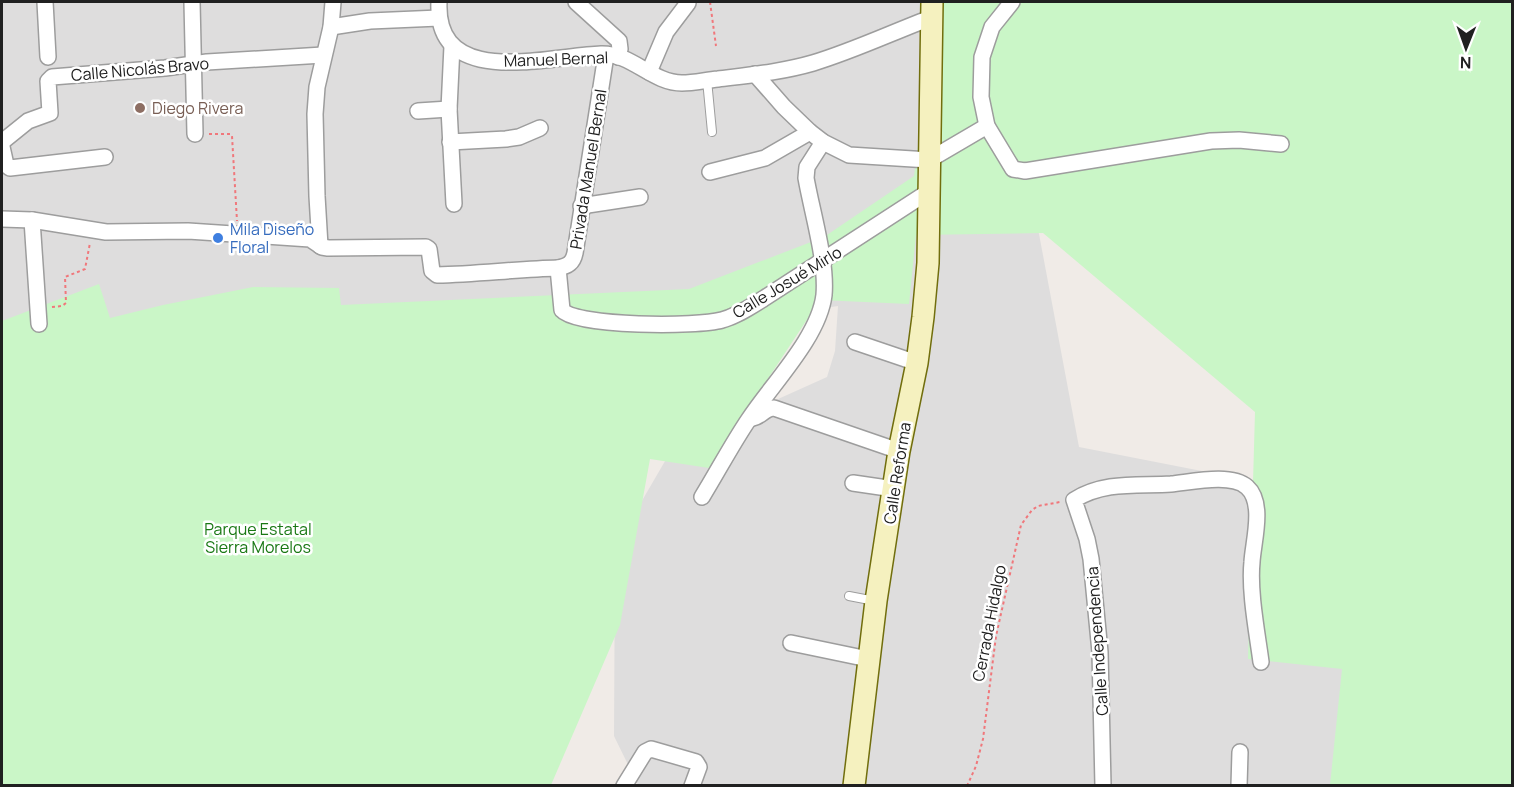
<svg xmlns="http://www.w3.org/2000/svg" width="1514" height="787" viewBox="0 0 1514 787" font-family="Manrope,sans-serif">
<rect width="100%" height="100%" fill="#f0ebe7"/>
<path fill="#dedddd" d="M 2,2 L 958,2 L 1033,202 L 1079,447 L 1288,488 L 1387,785 L 638,785 L 614,736 L 615,547 L 689,420 L 756,409 L 827,377 L 835,351 L 838,306 L 618,339 L 2,355 Z"/>
<path fill="#caf6c7" d="M 922,2 L 1512,2 L 1512,785 L 1330,785 L 1342,669 L 1248,659 L 1255,412 L 1043,233 L 916,235 L 909,304 L 820,300 L 709,468 L 650,459 L 620,625 L 551,785 L 2,785 L 2,321 L 99,284 L 110,318 L 163,305 L 253,287 L 339,288 L 341,305 L 689,289 L 824,237 L 914,176 L 922,116 Z"/>
<g fill="none" stroke-linecap="round" stroke-linejoin="round">
<defs>
<g id="lane">
<path d="M 707,80 L 712,132"/>
<path d="M 849,596 L 875,601"/>
</g>
<g id="street">
<path d="M 45,2 L 48,57"/>
<path d="M 192,2 L 195,134"/>
<path d="M 439,2 C 435,90 548,56 601,54 C 632,53 652,83 682,83 C 694,83 706,80 718,79 C 750,75 782,72 813,63 C 853,51 893,32 933,17"/>
<path d="M 576,2 L 619,41 L 620,49 L 618,57"/>
<path d="M 1012,2 L 992,27 L 982,57 L 981,97 L 987,126 L 1013,169 L 1025,171 L 1211,141 L 1239,140 L 1281,144"/>
<path d="M 331,27 L 370,21 L 439,18"/>
<path d="M 452,46 L 449,109 L 454,204"/>
<path d="M 606,55 L 575,253 C 573,263 568,266 558,268 L 562,310 C 577,327 698,327 722,320 C 737,316 750,307 763,299 L 928,192"/>
<path d="M 649,72 L 666,32 L 688,3"/>
<path d="M 755,74 L 784,107 L 810,132 L 823,142 L 849,155 L 929,160 L 987,126"/>
<path d="M 418,111 L 449,109"/>
<path d="M 2,142 L 28,121 L 50,113 L 48,81 L 52,77 L 165,68 L 207,62 L 323,55"/>
<path d="M 450,142 L 506,139 L 519,137 L 540,128"/>
<path d="M 2,147 L 6,165 L 10,168 L 105,157"/>
<path d="M 710,172 L 765,158 L 810,132"/>
<path d="M 581,206 L 640,197"/>
<path d="M 2,219 L 32,220 L 106,232 L 188,231 L 310,239 L 322,247 L 328,248 L 426,247 L 429,249 L 432,271 L 437,275 C 478,274 518,269 558,268"/>
<path d="M 32,220 L 39,324"/>
<path d="M 320,246 L 317,196 L 315,114 L 317,87 L 331,27 L 333,2"/>
<path d="M 855,342 L 917,363"/>
<path d="M 753,418 C 762,416 765,408 774,408 L 899,451"/>
<path d="M 853,483 L 894,489"/>
<path d="M 702,497 C 718,471 732,444 749,419 C 772,384 819,337 824,295 C 827,261 812,212 806,178 L 807,167 L 823,142"/>
<path d="M 791,643 L 868,659"/>
<path d="M 624,786 L 645,752 L 651,749 L 696,762 L 699,767 L 692,786"/>
<path d="M 1103,786 L 1100,652 L 1091,559 L 1087,539 L 1074,500 C 1104,481 1138,486 1171,484 C 1192,482 1231,473 1247,487 C 1265,503 1253,542 1252,562 C 1249,591 1257,632 1261,662"/>
<path d="M 1239,786 L 1240,752"/>
</g>
<path id="secondary" d="M 854,786 L 876,601 L 899,451 L 917,363 L 923,317 L 928,263 L 932,2"/>
</defs>
<use href="#lane" stroke="#9d9d9d" stroke-width="10"/>
<use href="#street" stroke="#9d9d9d" stroke-width="18"/>
<use href="#secondary" stroke="#716e0d" stroke-width="24"/>
<g stroke="#f0777b" stroke-width="2" stroke-dasharray="3 3" stroke-linecap="butt">
<path d="M 710,2 L 716,46"/>
<path d="M 209,134 L 230,134 L 232,136 L 237,221"/>
<path d="M 52,307 L 62,306 L 66,303 L 65,277 L 85,269 L 90,243"/>
<path d="M 967,786 L 976,766 L 983,739 L 996,636 L 1021,525 L 1032,510 L 1038,506 L 1060,502"/>
</g>
<use href="#lane" stroke="#fff" stroke-width="8"/>
<use href="#street" stroke="#fff" stroke-width="15"/>
<use href="#secondary" stroke="#f5f1bf" stroke-width="21"/>
</g>
<circle fill="#8d6e63" stroke="#fff" stroke-width="2" cx="140" cy="108" r="6"/>
<circle fill="#3f7fe0" stroke="#fff" stroke-width="2" cx="218" cy="238" r="6"/>
<g text-anchor="middle" stroke-width="5" stroke-linejoin="round" paint-order="stroke">
<g font-size="16" fill="#202020" stroke="#fff">
<text transform="translate(556 59) rotate(-2)" y="6">Manuel Bernal</text>
<text transform="translate(140 69) rotate(-5)" y="6">Calle Nicolás Bravo</text>
<text transform="translate(588 169) rotate(-81)" y="6">Privada Manuel Bernal</text>
<text transform="translate(787 282) rotate(-31)" y="6">Calle Josué Mirlo</text>
<text transform="translate(897 473) rotate(-81)" y="6">Calle Reforma</text>
<text transform="translate(989 623) rotate(-79)" y="6">Cerrada Hidalgo</text>
<text transform="translate(1097 641) rotate(-94)" y="6">Calle Independencia</text>
</g>
<g font-size="16" fill="#785e54" stroke="#fff" text-anchor="start">
<text x="152" y="114">Diego Rivera</text>
</g>
<g font-size="16" fill="#366cbe" stroke="#fff" text-anchor="start">
<text x="230" y="235">Mila Diseño<tspan x="230" dy="18">Floral</tspan></text>
</g>
<g font-size="16" fill="#197814" stroke="#fff">
<text x="258" y="535">Parque Estatal<tspan x="258" dy="18">Sierra Morelos</tspan></text>
</g>
</g>
<rect width="1514" height="787" fill="none" stroke="#202020" stroke-width="6"/>
<g transform="translate(1466 48) rotate(181)" stroke="#ffffff" stroke-width="4.5" paint-order="stroke">
<path d="M0-4.5L10 22L0 15L-10 22Z" fill="#202020"/>
<text y="-9" font-size="16" font-weight="bold" text-anchor="middle" fill="#202020">N</text>
</g>
</svg>
